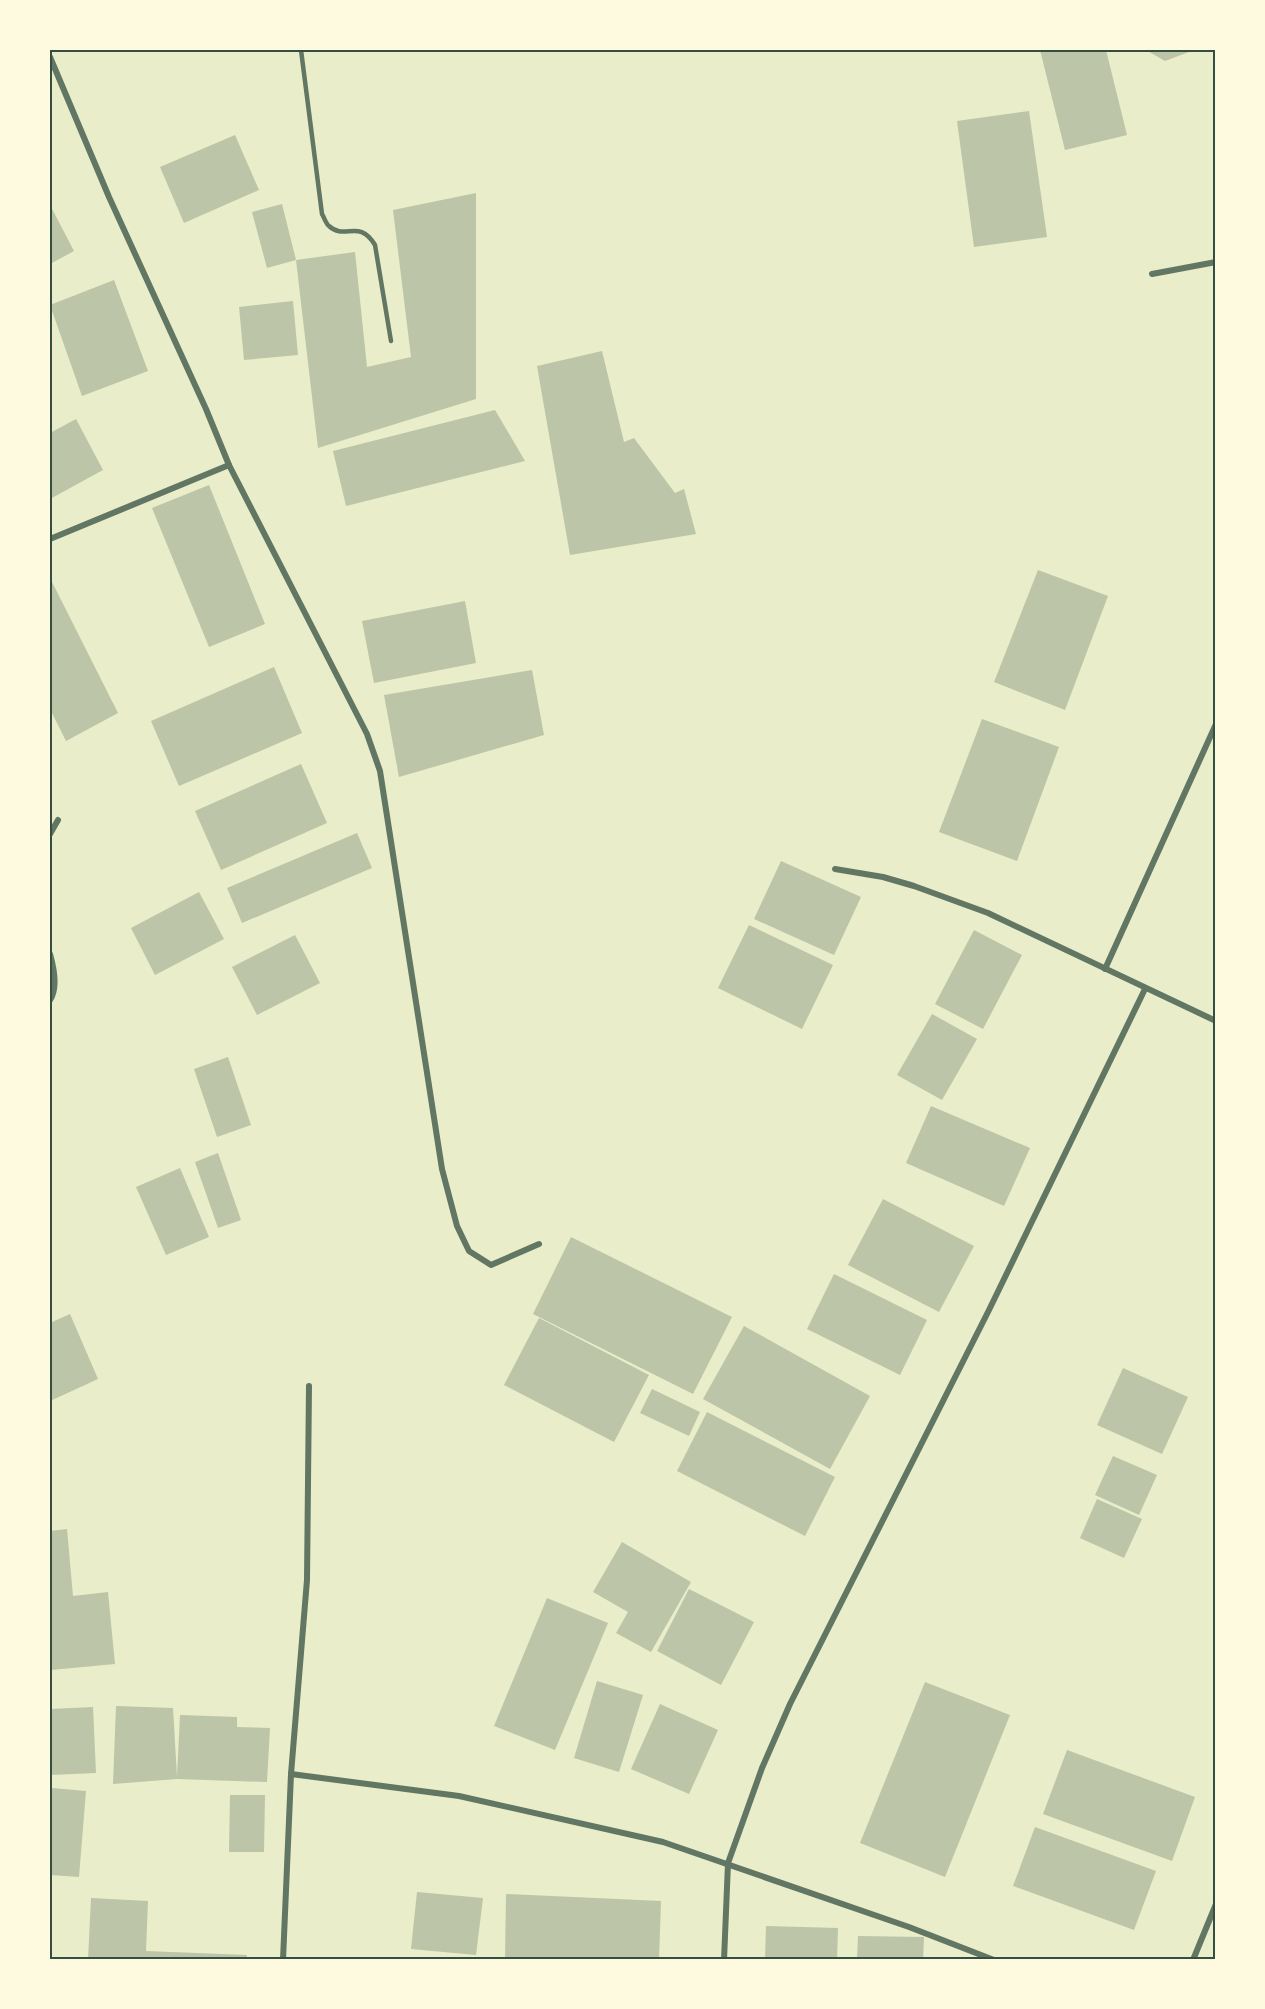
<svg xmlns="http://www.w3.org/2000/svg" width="1265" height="2009" viewBox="0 0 1265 2009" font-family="'Fira Sans',sans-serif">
<rect width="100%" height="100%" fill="#e9edc9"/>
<g fill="#bcc5a7">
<path d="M 1040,50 L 1106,50 L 1127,135 L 1065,150 Z"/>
<path d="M 1146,50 L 1186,50 L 1189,52 L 1165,61 Z"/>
<path d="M 1029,111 L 1047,237 L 974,247 L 957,121 Z"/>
<path d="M 235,135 L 259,190 L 184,223 L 160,167 Z"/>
<path d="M 476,193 L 476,399 L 318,448 L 296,260 L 355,252 L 367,367 L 411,357 L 393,210 Z"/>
<path d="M 282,204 L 296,260 L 267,268 L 252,212 Z"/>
<path d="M 50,205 L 74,251 L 50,264 Z"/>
<path d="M 114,280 L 148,371 L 82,396 L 50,305 Z"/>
<path d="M 293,301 L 298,355 L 244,360 L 239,307 Z"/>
<path d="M 602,351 L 624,442 L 634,438 L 675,493 L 684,489 L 696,534 L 570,555 L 537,366 Z"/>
<path d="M 495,410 L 525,461 L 346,506 L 333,451 Z"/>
<path d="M 76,419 L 103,470 L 50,499 L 50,433 Z"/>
<path d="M 209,485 L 265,624 L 209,647 L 152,508 Z"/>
<path d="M 1038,570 L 1108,596 L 1065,710 L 994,682 Z"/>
<path d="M 50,578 L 118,713 L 66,741 L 50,709 Z"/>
<path d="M 465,601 L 476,663 L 374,683 L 362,621 Z"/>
<path d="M 274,667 L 302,733 L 179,786 L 151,721 Z"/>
<path d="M 532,670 L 544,735 L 399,777 L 384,695 Z"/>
<path d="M 982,719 L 1059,747 L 1017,861 L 939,832 Z"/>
<path d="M 301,764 L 327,823 L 221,870 L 195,811 Z"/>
<path d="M 357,833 L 372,868 L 242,923 L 227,888 Z"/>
<path d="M 781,861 L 861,897 L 834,955 L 754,919 Z"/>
<path d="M 199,892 L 224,939 L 155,975 L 131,928 Z"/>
<path d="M 749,925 L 833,965 L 802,1029 L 718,988 Z"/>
<path d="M 974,930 L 1022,955 L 983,1029 L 935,1004 Z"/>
<path d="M 295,935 L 320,983 L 257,1015 L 232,967 Z"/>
<path d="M 932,1014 L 977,1039 L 942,1100 L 897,1075 Z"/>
<path d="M 228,1057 L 251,1125 L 217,1137 L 194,1069 Z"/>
<path d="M 931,1106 L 1030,1148 L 1004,1206 L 906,1163 Z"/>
<path d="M 218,1153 L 241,1220 L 218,1228 L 195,1162 Z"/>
<path d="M 180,1168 L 209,1237 L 166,1255 L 136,1187 Z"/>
<path d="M 883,1199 L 974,1246 L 939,1312 L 848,1265 Z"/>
<path d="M 571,1237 L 732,1317 L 693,1394 L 533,1314 Z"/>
<path d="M 834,1274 L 927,1320 L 900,1375 L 807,1329 Z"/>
<path d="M 70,1314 L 98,1379 L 50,1401 L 50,1323 Z"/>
<path d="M 539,1318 L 649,1375 L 614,1442 L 504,1385 Z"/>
<path d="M 744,1326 L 870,1396 L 830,1469 L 703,1399 Z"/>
<path d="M 1123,1368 L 1188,1397 L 1162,1454 L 1097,1425 Z"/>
<path d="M 652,1389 L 700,1412 L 689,1436 L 640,1413 Z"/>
<path d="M 707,1412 L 835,1477 L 805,1536 L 677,1471 Z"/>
<path d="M 1113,1456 L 1157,1475 L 1139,1515 L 1095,1495 Z"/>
<path d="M 1097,1499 L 1142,1519 L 1124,1558 L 1080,1538 Z"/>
<path d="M 67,1529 L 73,1596 L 108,1592 L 115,1664 L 51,1670 L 50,1531 Z"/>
<path d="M 622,1542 L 691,1582 L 651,1652 L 616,1633 L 628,1612 L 593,1592 Z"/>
<path d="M 689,1589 L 754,1622 L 721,1685 L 657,1651 Z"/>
<path d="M 547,1598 L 608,1623 L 555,1750 L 494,1726 Z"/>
<path d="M 597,1681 L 643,1695 L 619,1772 L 574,1758 Z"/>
<path d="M 925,1682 L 1010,1715 L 945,1877 L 860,1843 Z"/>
<path d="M 660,1704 L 718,1730 L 689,1794 L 631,1769 Z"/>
<path d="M 116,1706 L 173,1708 L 177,1777 L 180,1715 L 237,1717 L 237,1727 L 270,1728 L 267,1782 L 177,1779 L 113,1784 Z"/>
<path d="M 93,1707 L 96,1773 L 50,1775 L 50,1709 Z"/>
<path d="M 1067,1750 L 1195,1797 L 1172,1861 L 1043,1814 Z"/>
<path d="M 52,1788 L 86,1791 L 79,1877 L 50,1875 L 50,1821 Z"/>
<path d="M 230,1795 L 265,1795 L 264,1852 L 229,1852 Z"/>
<path d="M 1035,1827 L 1156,1871 L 1134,1930 L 1013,1886 Z"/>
<path d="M 417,1892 L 483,1898 L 476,1955 L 411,1949 Z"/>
<path d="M 506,1894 L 661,1901 L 659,1960 L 505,1960 Z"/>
<path d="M 91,1898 L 148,1901 L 146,1951 L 247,1955 L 246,1960 L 88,1960 Z"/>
<path d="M 766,1926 L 838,1928 L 837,1960 L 765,1960 Z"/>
<path d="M 858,1936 L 924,1937 L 923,1960 L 857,1960 Z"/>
</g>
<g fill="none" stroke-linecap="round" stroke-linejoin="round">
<path stroke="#617663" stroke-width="4.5" d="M 301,50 L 322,214 C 324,217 326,224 329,226 C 345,241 359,218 375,245 L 391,341"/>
<g stroke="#617663" stroke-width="6">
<path d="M 50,57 L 109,197 L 206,409 L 229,465 L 367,734 L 380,771 L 442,1169 L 457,1226 L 469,1251 L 491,1265 L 539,1244"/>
<path d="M 1152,274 L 1216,262"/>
<path d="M 50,539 L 229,465"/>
<path d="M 50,834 L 58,820"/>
<path d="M 835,869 L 883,877 L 914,886 L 988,913 L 1216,1021"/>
<path d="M 50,954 C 54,968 58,988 50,1000"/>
<path d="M 1105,969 L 1216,724"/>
<path d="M 291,1774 L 459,1796 L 663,1842 L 909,1927 L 994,1960"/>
<path d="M 283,1960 L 291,1774 L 307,1580 L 309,1386"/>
<path d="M 724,1960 L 728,1863 L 762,1768 L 790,1704 L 989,1310 L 1145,989"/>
<path d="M 1193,1960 L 1216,1904"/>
</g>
</g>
<rect width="1265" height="2009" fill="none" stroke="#fefae0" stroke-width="102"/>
<rect x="51" y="51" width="1163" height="1907" fill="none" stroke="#344e41" stroke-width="2"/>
</svg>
